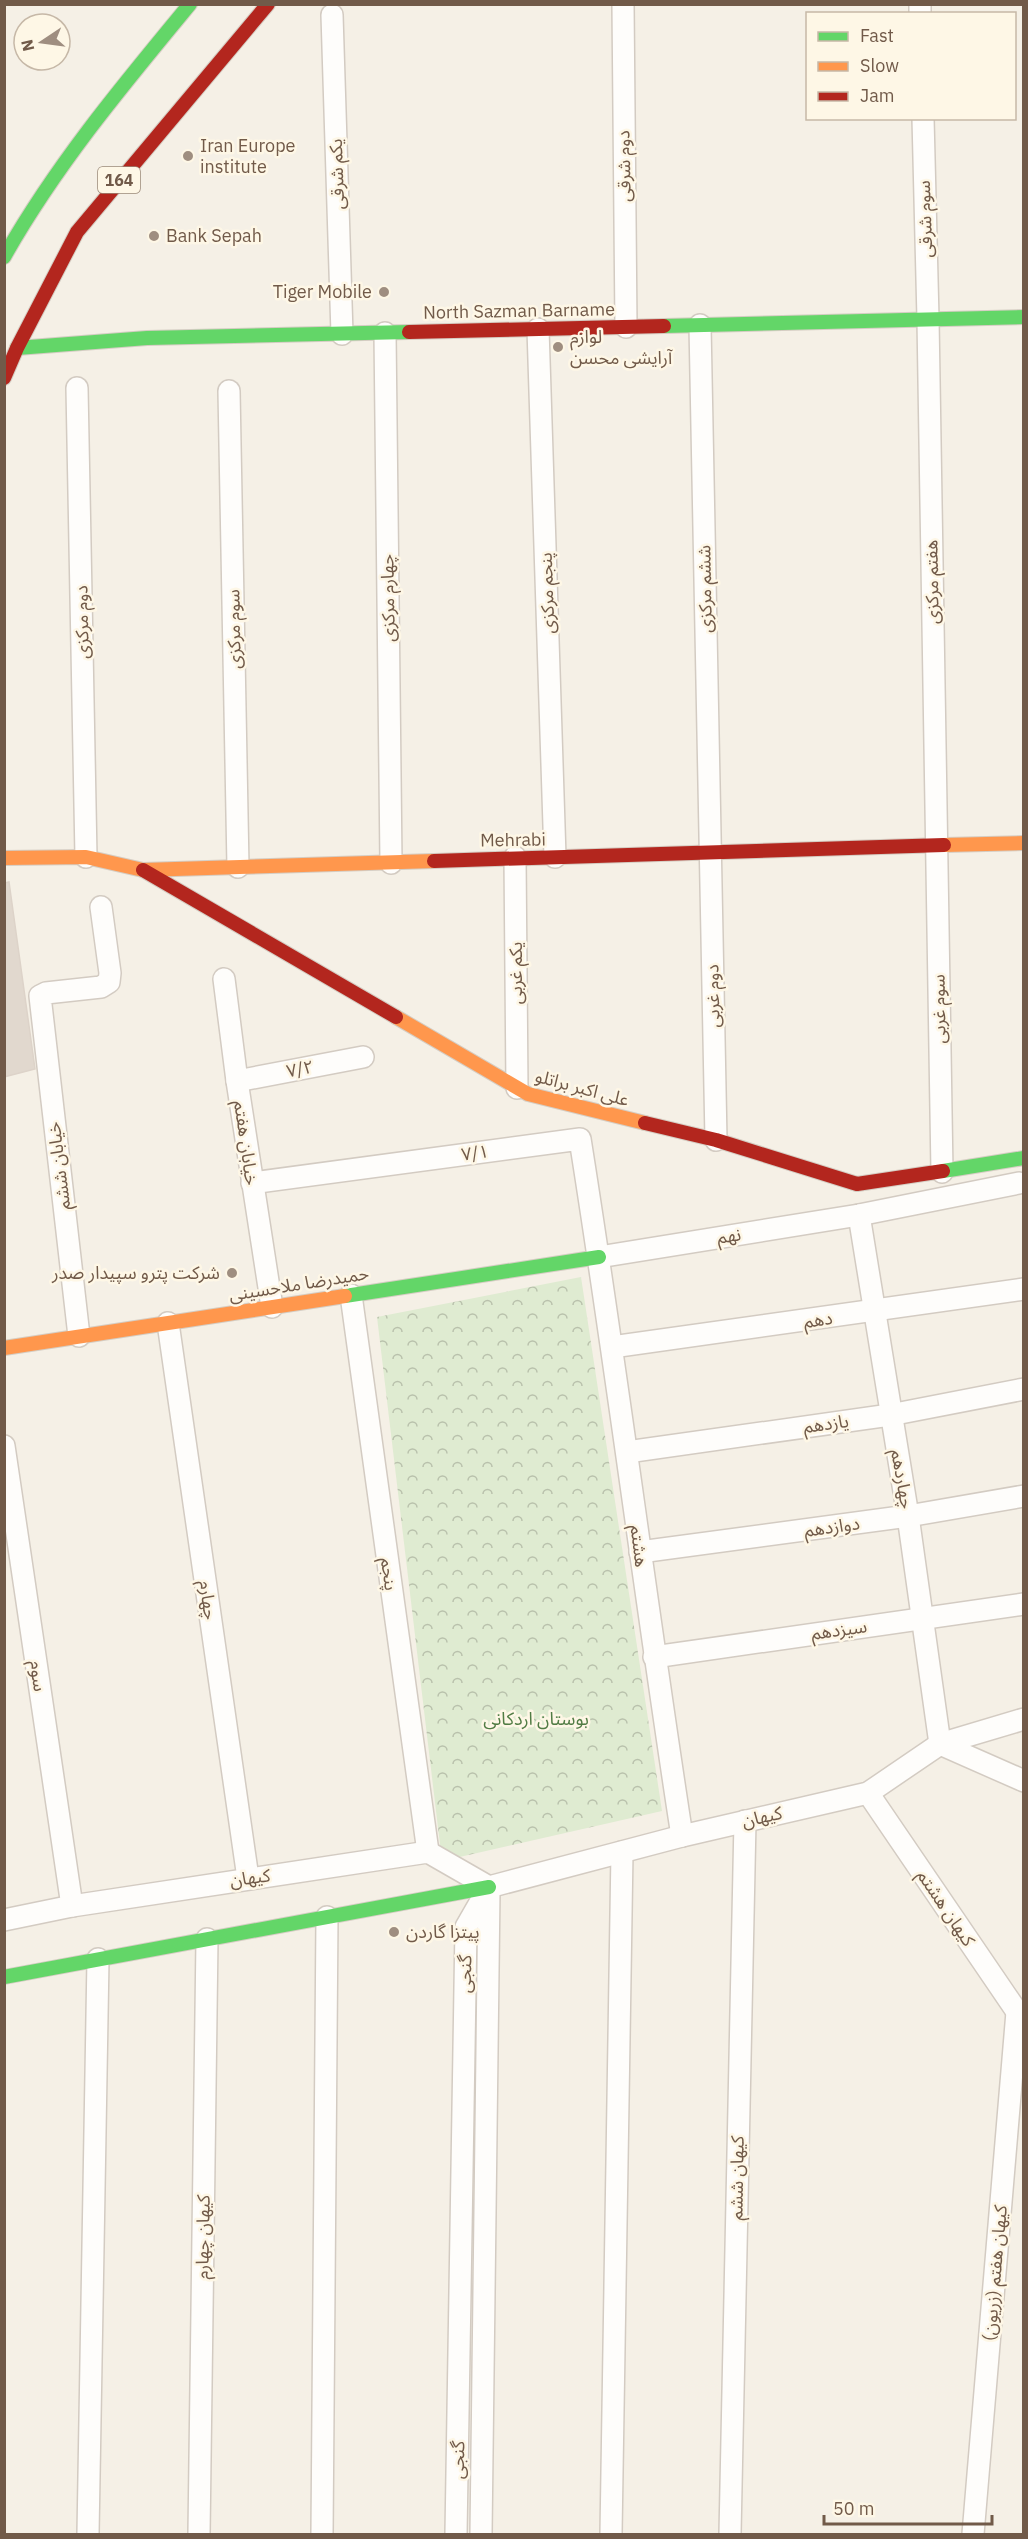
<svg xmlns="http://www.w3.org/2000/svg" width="1028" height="2539" viewBox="0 0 1028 2539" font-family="'IBM Plex Sans','Noto Sans Arabic',sans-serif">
<defs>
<pattern id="park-crowns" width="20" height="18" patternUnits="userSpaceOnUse" patternTransform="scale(1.5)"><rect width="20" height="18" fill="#dfebd1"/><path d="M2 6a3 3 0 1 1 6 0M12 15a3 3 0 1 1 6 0" fill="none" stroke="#b9c1ac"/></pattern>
</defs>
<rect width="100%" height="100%" fill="#f5f0e6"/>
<path fill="url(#park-crowns)" d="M 581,1277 L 662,1811 L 442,1861 L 377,1317 Z"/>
<path fill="#e1d8ce" stroke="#ddd3c9" stroke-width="1.5" d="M 9,882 L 35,1069 L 4,1077 L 4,883 Z"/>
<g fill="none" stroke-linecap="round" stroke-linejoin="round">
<defs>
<g id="street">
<path d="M 623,4 L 626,327"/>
<path d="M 920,4 L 920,14"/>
<path d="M 332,15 L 342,334"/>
<path d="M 923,118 L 928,319 L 942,1172"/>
<path d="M 700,325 L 716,1140"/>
<path d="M 538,329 L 555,857"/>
<path d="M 385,333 L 391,863"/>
<path d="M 77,388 L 86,857"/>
<path d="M 229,391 L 238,867"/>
<path d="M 515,857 L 517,1088"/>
<path d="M 224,979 L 237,1081 L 272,1307"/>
<path d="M 237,1081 L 363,1057"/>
<path d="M 252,1183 L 580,1139 C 617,1371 646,1604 682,1836"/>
<path d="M 859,1215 L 908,1516 L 940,1744"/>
<path d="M 599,1257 L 859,1215 L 1019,1183"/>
<path d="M 351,1295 L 428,1852"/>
<path d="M 168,1323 L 248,1878"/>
<path d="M 79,1336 L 40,996 L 46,993 L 101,987 L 109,982 L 110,973 L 101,907"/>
<path d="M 612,1347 L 1024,1289"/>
<path d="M 4,1446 L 72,1906"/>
<path d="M 627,1452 L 890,1415 L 1024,1389"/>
<path d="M 640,1552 L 908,1516 L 1024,1496"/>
<path d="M 654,1657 L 1024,1604"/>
<path d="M 940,1744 L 1024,1781"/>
<path d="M 868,1793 L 1024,2022"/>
<path d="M 4,1920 L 72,1906 L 428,1852 L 489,1887 L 682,1836 L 868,1793 L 940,1744 L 1024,1719"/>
<path d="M 88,2534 L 98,1959"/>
<path d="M 199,2534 L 207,1939"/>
<path d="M 322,2534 L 327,1917"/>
<path d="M 456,2534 L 466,1927 L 489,1887"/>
<path d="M 481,2534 L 489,1890"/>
<path d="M 611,2534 L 622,1852"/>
<path d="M 730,2534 L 745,1821"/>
<path d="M 973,2534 L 1017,2012"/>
</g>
<g id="fast">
<path d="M 4,257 C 56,165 123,85 190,4"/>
<path d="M 664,326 L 1024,317"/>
<path d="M 17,348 L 147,338 L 409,332"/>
<path d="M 943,1171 L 1024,1158"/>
<path d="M 345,1296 L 599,1257"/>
<path d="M 4,1977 L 489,1887"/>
</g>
<g id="slow">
<path d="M 944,845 L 1024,843"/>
<path d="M 4,858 L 86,857 L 143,870 L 434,861"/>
<path d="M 396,1017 L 528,1094 L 645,1123"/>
<path d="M 4,1348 L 345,1296"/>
</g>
<g id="jam">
<path d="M 409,332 L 664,326"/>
<path d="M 4,378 L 17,348 L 77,232 L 268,4"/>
<path d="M 434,861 L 944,845"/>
<path d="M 143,870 L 396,1017"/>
<path d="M 645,1123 L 716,1140 L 857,1184 L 943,1171"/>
</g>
</defs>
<use href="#street" stroke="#d3cbc2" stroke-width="24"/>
<use href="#fast" stroke="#d5cdc3" stroke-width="16"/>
<use href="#slow" stroke="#d5cdc3" stroke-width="16"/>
<use href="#jam" stroke="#d5cdc3" stroke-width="16"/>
<use href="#street" stroke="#fefdfb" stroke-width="21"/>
<use href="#fast" stroke="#63d668" stroke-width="14"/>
<use href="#slow" stroke="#ff974d" stroke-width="14"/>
<use href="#jam" stroke="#b3261e" stroke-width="14"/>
</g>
<g fill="#9f8e80" stroke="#fef7e6" stroke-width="2">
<circle cx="188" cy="156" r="6"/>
<circle cx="154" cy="236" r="6"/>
<circle cx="384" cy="292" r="6"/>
<circle cx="558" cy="347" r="6"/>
<circle cx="232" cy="1273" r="6"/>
<circle cx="394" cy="1932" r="6"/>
</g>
<g text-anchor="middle" stroke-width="5" stroke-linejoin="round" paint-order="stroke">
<rect fill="#fef7e6" stroke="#9b8978" stroke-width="1.5" x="98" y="167" width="42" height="26" rx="4.5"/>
<g font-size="16" font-weight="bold" fill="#715a49">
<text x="119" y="186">164</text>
</g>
<g font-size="18" fill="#715a49" stroke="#fef7e6" text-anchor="start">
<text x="200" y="152">Iran Europe<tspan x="200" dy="21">institute</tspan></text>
<text x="166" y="242">Bank Sepah</text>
<text x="372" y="298" text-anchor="end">Tiger Mobile</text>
<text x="570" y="343">لوازم<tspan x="570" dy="21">آرایشی محسن</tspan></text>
<text x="220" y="1279" text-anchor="end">شرکت پترو سپیدار صدر</text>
<text x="406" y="1938">پیتزا گاردن</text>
</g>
<g font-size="18" fill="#715a49" stroke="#fef7e6">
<text transform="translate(624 166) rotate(-91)" y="6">دوم شرقی</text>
<text transform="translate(337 174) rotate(-92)" y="6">یکم شرقی</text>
<text transform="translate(925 219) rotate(-92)" y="6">سوم شرقی</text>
<text transform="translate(519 311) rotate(-1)" y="6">North Sazman Barname</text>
<text transform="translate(932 582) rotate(-91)" y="6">هفتم مرکزی</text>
<text transform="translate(705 589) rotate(-91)" y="6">ششم مرکزی</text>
<text transform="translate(547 593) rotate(-92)" y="6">پنجم مرکزی</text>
<text transform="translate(388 598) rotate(-91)" y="6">چهارم مرکزی</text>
<text transform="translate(82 622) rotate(-91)" y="6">دوم مرکزی</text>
<text transform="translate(234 629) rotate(-91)" y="6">سوم مرکزی</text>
<text transform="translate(513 840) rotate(-1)" y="6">Mehrabi</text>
<text transform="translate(516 973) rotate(-90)" y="6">یکم غربی</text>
<text transform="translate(713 996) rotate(-91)" y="6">دوم غربی</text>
<text transform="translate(939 1009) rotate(-91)" y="6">سوم غربی</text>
<text transform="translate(300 1069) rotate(-11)" y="6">۷/۲</text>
<text transform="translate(582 1088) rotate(15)" y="6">علی اکبر براتلو</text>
<text transform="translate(246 1143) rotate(82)" y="6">خیابان هفتم</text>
<text transform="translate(475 1153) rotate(-8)" y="6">۷/۱</text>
<text transform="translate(59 1166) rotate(-97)" y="6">خیابان ششم</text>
<text transform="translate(729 1236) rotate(-9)" y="6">نهم</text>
<text transform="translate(299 1284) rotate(-9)" y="6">حمیدرضا ملاحسینی</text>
<text transform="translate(818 1320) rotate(-8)" y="6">دهم</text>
<text transform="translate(826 1424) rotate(-8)" y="6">یازدهم</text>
<text transform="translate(902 1479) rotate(80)" y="6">چهاردهم</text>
<text transform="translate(832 1527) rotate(-8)" y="6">دوازدهم</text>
<text transform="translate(639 1546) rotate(83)" y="6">هشتم</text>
<text transform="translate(389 1574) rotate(82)" y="6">پنجم</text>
<text transform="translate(208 1600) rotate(82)" y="6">چهارم</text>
<text transform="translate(839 1630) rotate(-8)" y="6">سیزدهم</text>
<text transform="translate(38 1676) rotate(82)" y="6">سوم</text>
<text transform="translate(762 1817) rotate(-13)" y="6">کیهان</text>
<text transform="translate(250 1878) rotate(-8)" y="6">کیهان</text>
<text transform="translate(946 1908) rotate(56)" y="6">کیهان هشتم</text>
<text transform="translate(465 1974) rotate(-89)" y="6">گنجی</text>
<text transform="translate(737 2178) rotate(-89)" y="6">کیهان ششم</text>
<text transform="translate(203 2237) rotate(-89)" y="6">کیهان چهارم</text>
<text transform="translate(995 2273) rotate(-85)" y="6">کیهان هفتم (زریون)</text>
<text transform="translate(458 2460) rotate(-89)" y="6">گنجی</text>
</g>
<g font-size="18" fill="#517c44" stroke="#fef7e6">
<text x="536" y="1725">بوستان اردکانی</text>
</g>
</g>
<rect width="1028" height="2539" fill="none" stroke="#715a49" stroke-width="12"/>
<rect x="806" y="12" width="210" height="108" fill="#fef7e6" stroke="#c6b8a7" stroke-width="1.5"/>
<rect x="818" y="32" width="30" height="9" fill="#63d668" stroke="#c6b8a7" stroke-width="1.5"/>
<text x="860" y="42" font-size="18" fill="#715a49">Fast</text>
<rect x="818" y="62" width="30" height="9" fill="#ff974d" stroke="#c6b8a7" stroke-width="1.5"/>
<text x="860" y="72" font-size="18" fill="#715a49">Slow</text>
<rect x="818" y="92" width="30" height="9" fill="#b3261e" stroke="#c6b8a7" stroke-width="1.5"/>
<text x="860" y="102" font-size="18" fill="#715a49">Jam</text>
<g transform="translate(42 42) rotate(257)"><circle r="28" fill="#fef7e6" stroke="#c6b8a7" stroke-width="1.5"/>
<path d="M0-4.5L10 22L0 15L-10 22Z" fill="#9f8e80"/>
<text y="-9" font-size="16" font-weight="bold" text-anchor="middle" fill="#715a49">N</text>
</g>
<path d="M824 2515v9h168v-9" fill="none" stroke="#715a49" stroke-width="3"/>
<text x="833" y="2515" font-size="18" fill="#715a49" stroke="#fef7e6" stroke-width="4.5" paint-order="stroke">50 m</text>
</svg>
